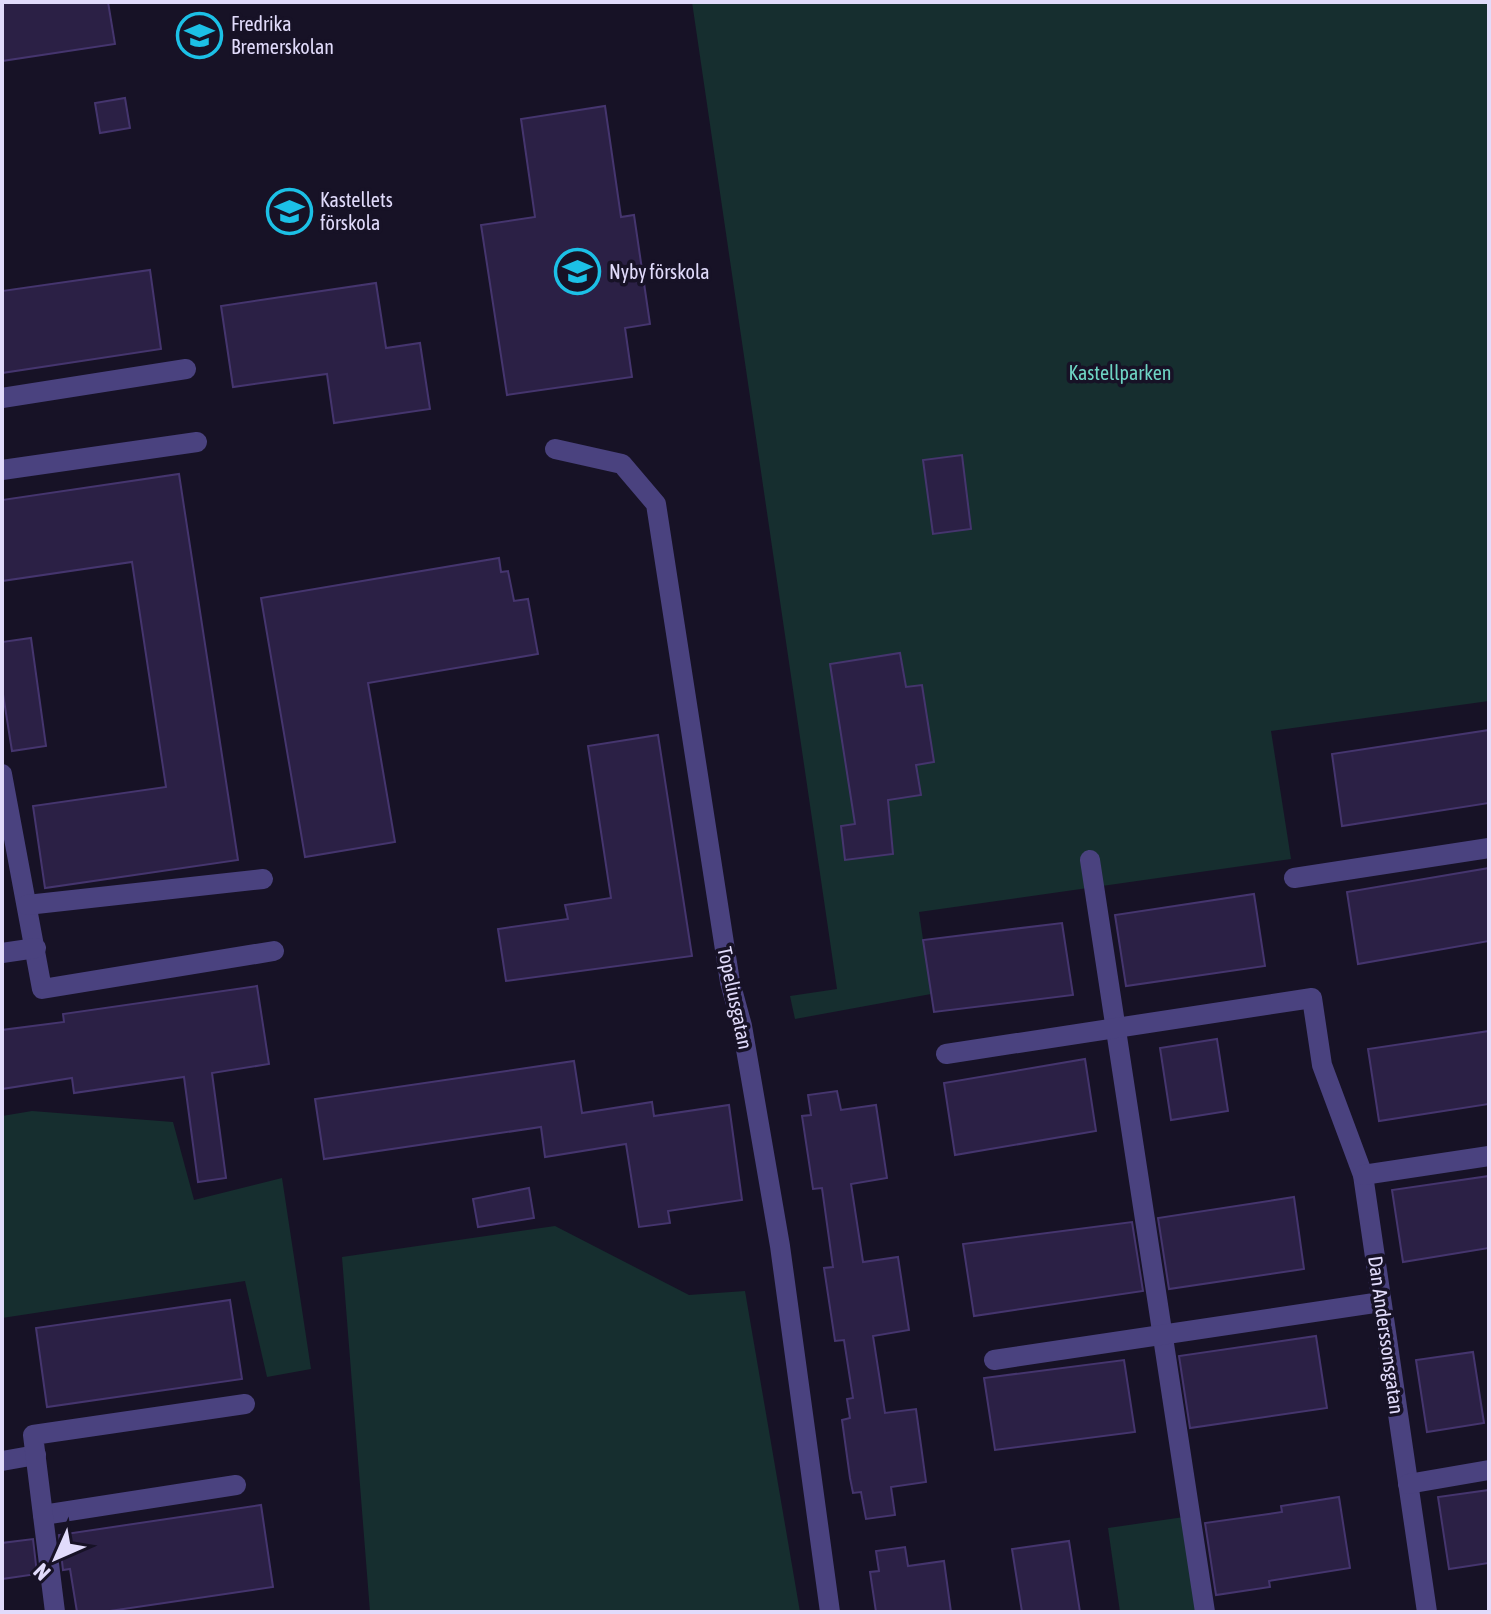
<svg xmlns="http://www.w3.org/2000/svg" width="1491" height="1614" viewBox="0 0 1491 1614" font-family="'Asap Condensed',sans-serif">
<rect width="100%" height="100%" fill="#171226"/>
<g fill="#162e2f">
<path d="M 692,2 L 1489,2 L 1489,701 L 1271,731 L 1291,859 L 919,912 L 931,994 L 795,1019 L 790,996 L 837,989 Z"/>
<path d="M 32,1111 L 173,1122 L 194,1200 L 282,1178 L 311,1369 L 267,1377 L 245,1281 L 2,1318 L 2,1116 Z"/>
<path d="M 555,1226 L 689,1295 L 745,1291 L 800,1612 L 370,1612 L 342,1257 Z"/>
<path d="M 1191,1516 L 1205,1612 L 1120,1612 L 1108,1528 Z"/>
</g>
<g fill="#2b2045" stroke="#45356e" stroke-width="2">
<path d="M 2,2 L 108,2 L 115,44 L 2,61 Z"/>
<path d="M 125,98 L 130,128 L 100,133 L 95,103 Z"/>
<path d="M 605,106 L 621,217 L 634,215 L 650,324 L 625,328 L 632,377 L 507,395 L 481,225 L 535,217 L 521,119 Z"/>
<path d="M 150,270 L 161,349 L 2,373 L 2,291 Z"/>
<path d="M 376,283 L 386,348 L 420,343 L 430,409 L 334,423 L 327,374 L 233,387 L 221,306 Z"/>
<path d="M 962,455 L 971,529 L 933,534 L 923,460 Z"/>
<path d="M 179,474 L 238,860 L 45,888 L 33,806 L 166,787 L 132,562 L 2,581 L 2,500 Z"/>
<path d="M 499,558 L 501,572 L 508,571 L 514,601 L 528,599 L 538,654 L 368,683 L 395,842 L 305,857 L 261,598 Z"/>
<path d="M 31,638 L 46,746 L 12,751 L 2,688 L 2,642 Z"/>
<path d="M 900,653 L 906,687 L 922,685 L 934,762 L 916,765 L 921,795 L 888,800 L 893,854 L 845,860 L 841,826 L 855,824 L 830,664 Z"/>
<path d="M 1489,730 L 1489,803 L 1342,826 L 1332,754 Z"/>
<path d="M 658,735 L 692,956 L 506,981 L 498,929 L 568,919 L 565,905 L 611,898 L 588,746 Z"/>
<path d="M 1489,868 L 1489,941 L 1358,964 L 1347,892 Z"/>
<path d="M 1254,894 L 1265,966 L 1126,986 L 1115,915 Z"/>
<path d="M 1062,923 L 1073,995 L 934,1012 L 923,940 Z"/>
<path d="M 257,986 L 269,1064 L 212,1073 L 226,1178 L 198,1182 L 184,1077 L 74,1093 L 72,1078 L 2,1089 L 2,1030 L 64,1022 L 63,1014 Z"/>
<path d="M 1489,1031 L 1489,1104 L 1379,1121 L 1368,1049 Z"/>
<path d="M 1217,1039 L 1228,1111 L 1171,1120 L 1160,1048 Z"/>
<path d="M 1085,1059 L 1096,1131 L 955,1155 L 944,1083 Z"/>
<path d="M 574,1061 L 582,1113 L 652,1102 L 654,1116 L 729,1105 L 742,1200 L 668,1211 L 670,1223 L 639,1227 L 626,1144 L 545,1157 L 541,1127 L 324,1159 L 315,1099 Z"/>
<path d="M 837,1091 L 841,1110 L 876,1105 L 887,1178 L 851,1184 L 863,1262 L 898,1257 L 909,1330 L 873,1336 L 885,1413 L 916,1409 L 926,1482 L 891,1487 L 895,1515 L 866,1519 L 861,1492 L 853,1493 L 850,1478 L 842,1420 L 850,1418 L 847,1399 L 853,1398 L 844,1340 L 835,1341 L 824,1268 L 833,1267 L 827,1224 L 822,1188 L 813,1189 L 802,1116 L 811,1115 L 808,1095 Z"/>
<path d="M 1489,1176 L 1489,1248 L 1403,1262 L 1392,1190 Z"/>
<path d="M 529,1188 L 534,1218 L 478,1227 L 473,1199 Z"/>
<path d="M 1294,1197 L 1304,1269 L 1169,1289 L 1158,1218 Z"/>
<path d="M 1132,1222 L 1143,1291 L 974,1316 L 963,1244 Z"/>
<path d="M 230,1300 L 242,1379 L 47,1407 L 36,1328 Z"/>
<path d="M 1316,1336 L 1327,1408 L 1190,1428 L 1179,1356 Z"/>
<path d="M 1473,1352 L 1484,1423 L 1427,1432 L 1416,1360 Z"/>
<path d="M 1124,1360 L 1135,1432 L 995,1450 L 984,1378 Z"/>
<path d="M 1489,1490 L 1489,1563 L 1449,1569 L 1438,1497 Z"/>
<path d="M 1339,1497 L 1350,1568 L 1269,1581 L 1270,1587 L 1216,1595 L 1205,1523 L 1282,1512 L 1281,1506 Z"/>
<path d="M 261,1505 L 273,1587 L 103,1612 L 77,1612 L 70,1569 L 63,1570 L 59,1535 Z"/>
<path d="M 33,1539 L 37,1574 L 2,1579 L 2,1543 Z"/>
<path d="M 1069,1541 L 1080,1612 L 1022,1612 L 1012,1549 Z"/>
<path d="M 905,1547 L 908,1566 L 944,1561 L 951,1612 L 876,1612 L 870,1572 L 879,1571 L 876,1551 Z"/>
</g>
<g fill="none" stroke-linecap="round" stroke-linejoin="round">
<g stroke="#4a427f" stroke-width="20">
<path d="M 2,398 L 186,369"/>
<path d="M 555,449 L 622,464 L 656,504 L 730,982 L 742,1026 L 780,1246 L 830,1612"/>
<path d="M 2,470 L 197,442"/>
<path d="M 2,774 L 42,989 L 274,951"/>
<path d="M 1090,860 L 1205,1612"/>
<path d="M 1294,878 L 1489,848"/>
<path d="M 27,905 L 263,879"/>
<path d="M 2,953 L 36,948"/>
<path d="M 946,1054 L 1312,998 L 1322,1065 L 1363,1175 L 1427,1612"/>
<path d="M 1363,1175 L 1489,1156"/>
<path d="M 994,1360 L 1381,1302"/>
<path d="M 2,1461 L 36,1455"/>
<path d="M 1408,1484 L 1489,1470"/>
<path d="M 43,1515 L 236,1485"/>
<path d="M 55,1612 L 33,1435 L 245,1404"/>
</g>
</g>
<defs>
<symbol id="school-ring" viewBox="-11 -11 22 22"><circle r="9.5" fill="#171226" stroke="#1cc0e6" stroke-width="1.5"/><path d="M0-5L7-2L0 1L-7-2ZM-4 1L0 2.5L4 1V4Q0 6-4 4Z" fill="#1cc0e6"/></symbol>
</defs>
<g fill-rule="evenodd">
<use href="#school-ring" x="174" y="10" width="51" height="51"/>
<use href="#school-ring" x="264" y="186" width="51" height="51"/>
<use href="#school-ring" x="552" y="246" width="51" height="51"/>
</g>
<g text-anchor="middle" stroke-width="7" stroke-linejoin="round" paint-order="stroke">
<g font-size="20" fill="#e1dbfb" stroke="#171226" text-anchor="start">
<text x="231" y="31">Fredrika<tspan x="231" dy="23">Bremerskolan</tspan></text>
<text x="320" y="207">Kastellets<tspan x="320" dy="23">förskola</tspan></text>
<text x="609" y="279">Nyby förskola</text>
</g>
<g font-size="20" fill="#6ed4c3" stroke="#171226">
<text x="1120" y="380">Kastellparken</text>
</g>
<g font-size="20" fill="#e1dbfb" stroke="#171226">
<text transform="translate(735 998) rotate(78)" y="7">Topeliusgatan</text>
<text transform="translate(1386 1335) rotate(82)" y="7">Dan Anderssonsgatan</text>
</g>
</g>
<rect width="1491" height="1614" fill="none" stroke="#e1dbfb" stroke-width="8"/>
<g transform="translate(56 1558) rotate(225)" stroke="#171226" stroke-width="6" paint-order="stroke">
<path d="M0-6L14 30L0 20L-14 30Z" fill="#e1dbfb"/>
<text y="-12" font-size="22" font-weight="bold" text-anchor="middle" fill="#e1dbfb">N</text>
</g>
</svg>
